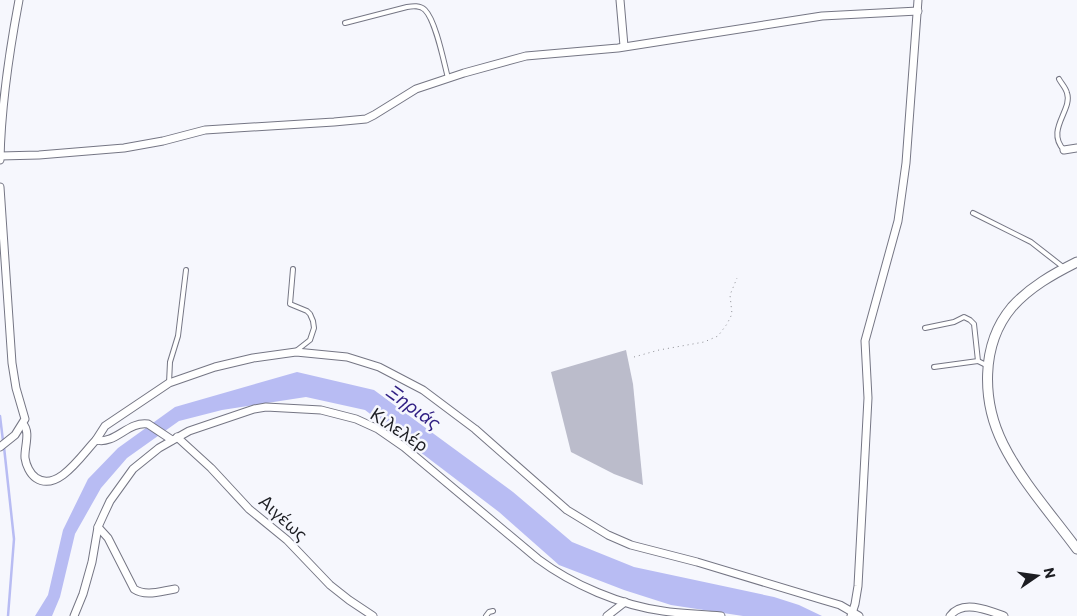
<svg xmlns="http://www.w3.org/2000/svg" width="1077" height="616" viewBox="0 0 1077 616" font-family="Commissioner,sans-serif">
<rect width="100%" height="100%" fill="#f6f7fd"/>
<path fill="#b8bcf3" d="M 297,372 L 374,390 L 513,492 L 572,542 L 634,567 L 774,597 L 799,605 L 822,616 L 743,616 L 671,605 L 624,590 L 559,565 L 499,512 L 365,410 L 306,397 L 222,410 L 179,421 L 127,458 L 101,488 L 75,534 L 60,597 L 52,616 L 35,616 L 48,595 L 63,530 L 88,479 L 118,448 L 175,407 Z"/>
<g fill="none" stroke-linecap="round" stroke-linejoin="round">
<g stroke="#b8bcf3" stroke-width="2.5">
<path d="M 0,416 L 3,441"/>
<path d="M 4,447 L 14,539 L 8,616"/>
</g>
</g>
<path fill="#bbbccb" d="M 626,350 L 633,384 L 643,485 L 614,474 L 571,452 L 551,372 Z"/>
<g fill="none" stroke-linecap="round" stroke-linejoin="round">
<defs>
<g id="service">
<path d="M 345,23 L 407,7 C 413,6 420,5 425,10 C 436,21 444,63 448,78"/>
<path d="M 1059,79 C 1061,83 1066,88 1067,93 C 1073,110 1045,130 1064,150"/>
<path d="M 973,213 L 1031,242 L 1063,267"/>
<path d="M 293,269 L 290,304 L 307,311 L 310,314 L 313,321 L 314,328 L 310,340 L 296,351"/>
<path d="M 925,328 L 954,322 L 964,317 L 970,320 L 974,324 L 978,361 L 988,366"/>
<path d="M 934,367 L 978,361"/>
<path d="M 169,383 L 170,362 L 178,336 L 186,270"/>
<path d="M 486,616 L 489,612 L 493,611"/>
</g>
<g id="minor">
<path d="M 620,0 L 624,46"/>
<path d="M 1064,150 L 1077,148"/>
<path d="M 0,156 L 39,155 L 124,148 L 163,141 L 205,130 L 334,122 L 366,119 L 374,115 L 416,89 L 464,73 L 526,56 L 618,48 L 822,16 L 918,11"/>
<path d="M 0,160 C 1,106 9,53 19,0"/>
<path d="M 0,187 L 12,363 L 16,388 L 25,419 L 15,435 L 0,447"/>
<path d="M 23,424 C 31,432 24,448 25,458 C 26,465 30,474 36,478 C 58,493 83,453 96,440 C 115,445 128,421 148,424 L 172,440"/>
<path d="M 177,437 L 211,468 L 249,509 L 287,540 L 330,585 L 349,600 L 373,616"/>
<path d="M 96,440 L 105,426 L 169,383 L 215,367 L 253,358 L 296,352 L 347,357 L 379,367 L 423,390 L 475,429 L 567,510 L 608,535 L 631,545 L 697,562 L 823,600 L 840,605 L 859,616"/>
<path d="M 98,527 L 108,538 L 134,589 C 146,597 161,591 175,589"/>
<path d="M 74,616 L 83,594 L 92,562 L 98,527 L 103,516 L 110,501 L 133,469 L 159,448 L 189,431 L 254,409 L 266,407 L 321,410 L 356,419 L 378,429 L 404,447 L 538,559 C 573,585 620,605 663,611 C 682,614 701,614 721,616"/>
<path d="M 607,616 L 625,602"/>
<path d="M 851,616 L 855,604 L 858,586 L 868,398 L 865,341 L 898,221 L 906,163 L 918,0"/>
<path d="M 950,616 C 962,599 988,610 1004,616"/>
</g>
<path id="tertiary" d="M 1077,262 C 1053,274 1030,287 1012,307 C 980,345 982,402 1003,444 C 1022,482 1052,515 1077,549"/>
</defs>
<use href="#service" stroke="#757684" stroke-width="6"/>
<use href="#minor" stroke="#757684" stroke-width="9"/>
<use href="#tertiary" stroke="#757684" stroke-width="11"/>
<path stroke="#8d8e93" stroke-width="1" stroke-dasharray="1 4" stroke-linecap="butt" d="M 634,357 L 659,350 L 704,342 L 718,336 L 727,324 L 732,314 L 730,295 L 737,278"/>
<use href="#service" stroke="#fff" stroke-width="4"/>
<use href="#minor" stroke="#fff" stroke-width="7"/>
<use href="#tertiary" stroke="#fff" stroke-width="9"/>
</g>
<g text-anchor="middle" stroke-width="5" stroke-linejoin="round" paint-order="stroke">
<g font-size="18" fill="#1c1d22" stroke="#f6f7fd">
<text transform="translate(399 430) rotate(33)" y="6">Κιλελέρ</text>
<text transform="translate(283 518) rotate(42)" y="6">Αιγέως</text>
</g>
<g font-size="19" font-style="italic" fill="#2f1e83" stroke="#f6f7fd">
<text transform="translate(414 407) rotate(36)" y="7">Ξηριάς</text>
</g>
</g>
<g transform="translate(1037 576) rotate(77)" stroke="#f6f7fd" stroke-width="4" paint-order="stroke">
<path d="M0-4L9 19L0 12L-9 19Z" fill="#1c1d22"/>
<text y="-8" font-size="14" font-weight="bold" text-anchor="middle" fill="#1c1d22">N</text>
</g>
</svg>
